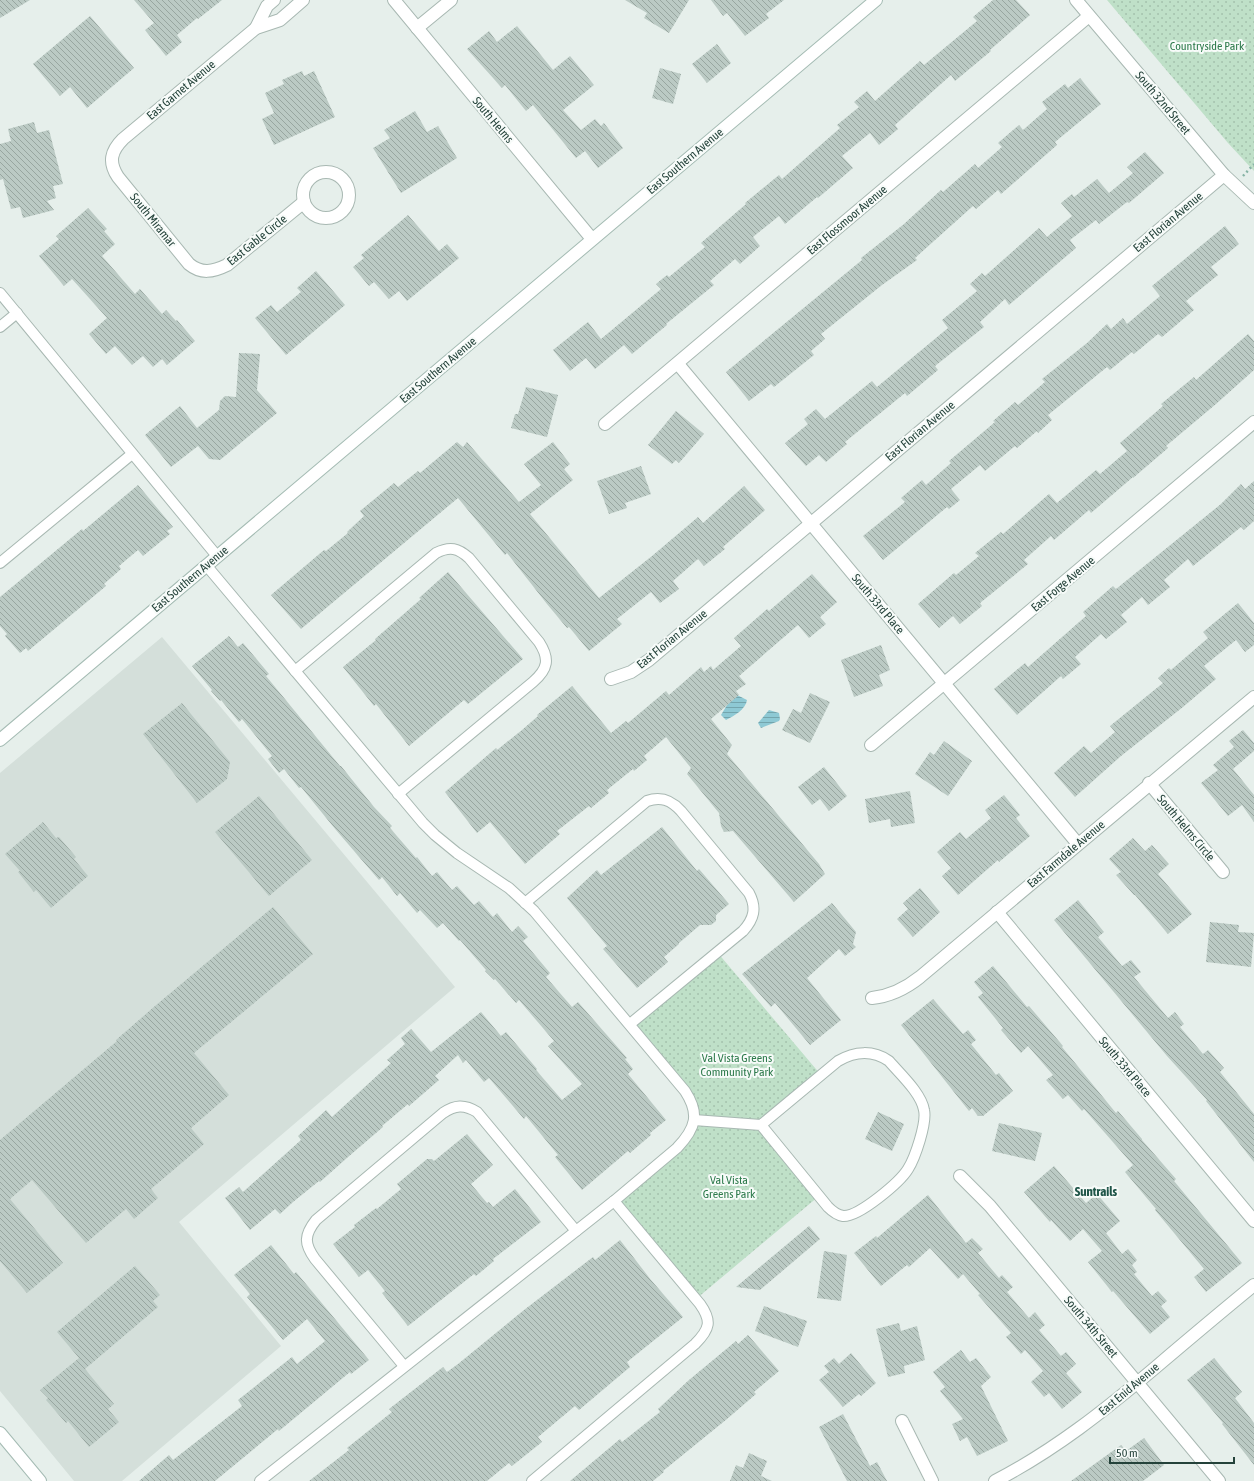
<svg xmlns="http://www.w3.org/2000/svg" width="1254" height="1481" viewBox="0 0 1254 1481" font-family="'Asap Condensed',sans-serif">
<defs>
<pattern id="park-dots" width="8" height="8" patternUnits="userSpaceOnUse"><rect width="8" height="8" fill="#bfe0c8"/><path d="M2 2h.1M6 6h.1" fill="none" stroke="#a4c1ad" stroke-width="1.8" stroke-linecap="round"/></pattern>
<pattern id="water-rules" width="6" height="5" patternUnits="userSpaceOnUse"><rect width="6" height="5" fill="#8ec9d4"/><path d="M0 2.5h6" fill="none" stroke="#74a5ad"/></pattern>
<pattern id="building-back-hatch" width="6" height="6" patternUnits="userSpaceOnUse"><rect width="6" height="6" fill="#bbcac4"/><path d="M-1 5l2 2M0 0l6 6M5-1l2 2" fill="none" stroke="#98a6a0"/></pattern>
</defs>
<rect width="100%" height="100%" fill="#e6efeb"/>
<path fill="#d4dfda" d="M 162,637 L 455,987 L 179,1222 L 281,1346 L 122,1481 L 74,1481 L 0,1391 L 0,773 Z"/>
<g fill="url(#park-dots)">
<path d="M 1107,0 L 1254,0 L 1254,171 L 1228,143 Z"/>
<path d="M 717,952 L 821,1075 L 761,1125 L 819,1196 L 696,1299 L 614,1201 L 677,1148 L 694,1110 L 630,1024 Z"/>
</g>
<g fill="url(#water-rules)">
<path d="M 737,695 L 747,700 C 746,709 734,716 726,720 L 721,715 L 730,700 Z"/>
<path d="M 769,710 L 779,713 L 780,719 L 779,721 L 761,728 L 758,723 Z"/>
</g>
<g fill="url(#building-back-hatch)">
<path d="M 0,0 L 30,0 L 0,18 Z"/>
<path d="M 134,0 L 222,0 L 198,19 L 197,18 L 177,35 L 182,42 L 166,56 L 145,30 L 154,23 Z"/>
<path d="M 625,0 L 689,0 L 669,33 L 644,18 L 647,13 Z"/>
<path d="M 711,0 L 784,0 L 766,14 L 769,18 L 745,36 L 727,13 L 723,16 Z"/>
<path d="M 993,0 L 1016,0 L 1030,15 L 990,50 L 991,51 L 955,81 L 951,75 L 895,125 L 898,129 L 879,145 L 870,133 L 842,156 L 853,168 L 818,198 L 817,197 L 785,224 L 779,216 L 753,237 L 760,246 L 740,264 L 735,259 L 710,281 L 714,285 L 666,324 L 667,325 L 632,354 L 624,345 L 595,369 L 586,358 L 570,371 L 553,350 L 588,322 L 601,339 L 661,289 L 656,284 L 667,275 L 669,277 L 705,247 L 701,243 L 746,204 L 745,203 L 779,175 L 782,179 L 840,128 L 837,125 L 859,107 L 854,102 L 867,91 L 875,101 L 920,61 L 924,65 L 977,21 L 973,17 Z"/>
<path d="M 90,16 L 134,68 L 87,108 L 70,87 L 60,96 L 33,64 Z"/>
<path d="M 517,26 L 553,70 L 570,56 L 594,85 L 563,110 L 581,130 L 595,119 L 601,126 L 604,123 L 623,148 L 598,168 L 585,151 L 576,158 L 533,105 L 526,111 L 505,85 L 502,88 L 467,49 L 489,31 L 497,42 Z"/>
<path d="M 717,44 L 731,63 L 707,83 L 692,64 Z"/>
<path d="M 660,68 L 681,74 L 673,104 L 652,98 Z"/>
<path d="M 302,71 L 304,76 L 314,71 L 335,117 L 274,145 L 262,119 L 274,113 L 265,93 L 284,84 L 282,80 Z"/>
<path d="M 1080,78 L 1101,104 L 1055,142 L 1057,145 L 1001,194 L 998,190 L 976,209 L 973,206 L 915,258 L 917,260 L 882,285 L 821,334 L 825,339 L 811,351 L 814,355 L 774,387 L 771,384 L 749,401 L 726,372 L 862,260 L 861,258 L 904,224 L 941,190 L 943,192 L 975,164 L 978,168 L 1002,147 L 998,143 L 1019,125 L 1023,130 L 1047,109 L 1042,102 L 1065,84 L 1068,88 Z"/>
<path d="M 415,111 L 427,132 L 438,126 L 457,158 L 401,193 L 373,148 L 390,138 L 384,130 Z"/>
<path d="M 34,122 L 37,133 L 49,130 L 63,184 L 53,186 L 56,198 L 47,201 L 54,210 L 23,218 L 20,207 L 11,209 L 3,179 L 0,180 L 0,144 L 11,141 L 8,129 Z"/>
<path d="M 1145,152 L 1164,173 L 1129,203 L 1127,202 L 1099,224 L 1096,220 L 1070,240 L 1076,248 L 1009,305 L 1005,299 L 980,322 L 984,327 L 935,366 L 938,370 L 907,396 L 905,393 L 845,442 L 847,444 L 826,462 L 819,455 L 806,466 L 785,443 L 808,424 L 804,419 L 816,409 L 825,419 L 872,381 L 877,387 L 948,328 L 942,320 L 977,291 L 970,284 L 982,273 L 985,276 L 1039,228 L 1047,237 L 1072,216 L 1061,203 L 1072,194 L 1074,197 L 1097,179 L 1109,193 L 1133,173 L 1127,167 Z"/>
<path d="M 88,208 L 107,229 L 104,231 L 115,244 L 102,256 L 135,294 L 140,289 L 162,314 L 166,310 L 176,321 L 177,320 L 195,341 L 167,365 L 162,359 L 153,367 L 143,356 L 132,365 L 115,346 L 106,354 L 89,334 L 107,318 L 72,279 L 64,286 L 39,256 L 59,239 L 56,236 Z"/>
<path d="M 408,215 L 439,251 L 447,244 L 459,258 L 407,301 L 399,291 L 389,299 L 374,282 L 369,286 L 353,267 L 364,258 L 361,255 Z"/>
<path d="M 1225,226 L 1239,244 L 1211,267 L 1218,275 L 1186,301 L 1194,310 L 1162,337 L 1158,334 L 1134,354 L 1132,352 L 1110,370 L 1107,367 L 1048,415 L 1052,420 L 1038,433 L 1037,431 L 1017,448 L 1015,446 L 985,471 L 980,465 L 951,489 L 960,500 L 949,509 L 947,507 L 883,560 L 863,536 L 905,502 L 901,498 L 922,480 L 926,485 L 951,463 L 949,461 L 995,422 L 993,421 L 1015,402 L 1018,405 L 1045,382 L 1042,379 L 1087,343 L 1107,324 L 1111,329 L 1123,318 L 1127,324 L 1160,296 L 1152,286 Z"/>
<path d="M 316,271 L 345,305 L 286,355 L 255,318 L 271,305 L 277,312 L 301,292 L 297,288 Z"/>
<path d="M 1248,334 L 1254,341 L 1254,370 L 1216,404 L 1166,446 L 1168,448 L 1133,478 L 1133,477 L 1091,513 L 1089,510 L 1054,540 L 1051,536 L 1024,560 L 1028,564 L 980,603 L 982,606 L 960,624 L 953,616 L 939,628 L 918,604 L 954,573 L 956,575 L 979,556 L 975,553 L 1001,532 L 1003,534 L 1049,494 L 1057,503 L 1096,470 L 1100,474 L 1127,451 L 1120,443 L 1163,406 L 1161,404 L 1194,377 L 1196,380 Z"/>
<path d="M 239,353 L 260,354 L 257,390 L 277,413 L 220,460 L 209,459 L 198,446 L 171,467 L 145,435 L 180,406 L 197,428 L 219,410 L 220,401 L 225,396 L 236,397 Z"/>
<path d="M 526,387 L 558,395 L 547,437 L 511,428 L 515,414 L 518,414 Z"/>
<path d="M 676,411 L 704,434 L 679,463 L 676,460 L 672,464 L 648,445 Z"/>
<path d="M 457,442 L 463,447 L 467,442 L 519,502 L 541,485 L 524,464 L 553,442 L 570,464 L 564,469 L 573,480 L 530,514 L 599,598 L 652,556 L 698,517 L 703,523 L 744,486 L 765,510 L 723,547 L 725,549 L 704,566 L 698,559 L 673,581 L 679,589 L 660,603 L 651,592 L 617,619 L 622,624 L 589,651 L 569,627 L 567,628 L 547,604 L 507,553 L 505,555 L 458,498 L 301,629 L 271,595 L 324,550 L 326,551 L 348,533 L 347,532 L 364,516 L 360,511 L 394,483 L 398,487 L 418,471 L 420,473 Z"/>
<path d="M 641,466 L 651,494 L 625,503 L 627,508 L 609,514 L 597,481 Z"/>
<path d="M 1254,481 L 1254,521 L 1244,530 L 1241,527 L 1193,566 L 1188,559 L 1164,580 L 1170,587 L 1148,605 L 1142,597 L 1121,615 L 1127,622 L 1106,639 L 1101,634 L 1075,657 L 1081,664 L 1063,679 L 1061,676 L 1017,715 L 994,689 L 1025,663 L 1028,667 L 1086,616 L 1083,612 L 1113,586 L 1116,589 L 1221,504 L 1241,484 L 1245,489 Z"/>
<path d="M 138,485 L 173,527 L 167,531 L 170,534 L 143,556 L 138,550 L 119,566 L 121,569 L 104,584 L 106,586 L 28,651 L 26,648 L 20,653 L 5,636 L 7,634 L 0,626 L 0,597 L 82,529 L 83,531 Z"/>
<path d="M 448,572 L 523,659 L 468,704 L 464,700 L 409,746 L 376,704 L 374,706 L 343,667 L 376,640 L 375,639 L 421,599 L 419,598 Z"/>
<path d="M 812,574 L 837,602 L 820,617 L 826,624 L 809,638 L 798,625 L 739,676 L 746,684 L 736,691 L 739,695 L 711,719 L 732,745 L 727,754 L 819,864 L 825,874 L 794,902 L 733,831 L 724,832 L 721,826 L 719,813 L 687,774 L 691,768 L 666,737 L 644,756 L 647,760 L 634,771 L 633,769 L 607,790 L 609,793 L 591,808 L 589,806 L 557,831 L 560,834 L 525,864 L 490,822 L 477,833 L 445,792 L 496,748 L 497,750 L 522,730 L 538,716 L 537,715 L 572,686 L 611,733 L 626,721 L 628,723 L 666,691 L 669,695 L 701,667 L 704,672 L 711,666 L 713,670 L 741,646 L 734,638 L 767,609 L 769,611 Z"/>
<path d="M 1238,603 L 1254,623 L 1254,645 L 1245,652 L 1236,640 L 1204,666 L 1216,679 L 1183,707 L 1121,756 L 1075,797 L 1054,773 L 1084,746 L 1091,753 L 1115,732 L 1110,726 L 1163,683 L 1158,678 L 1169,668 L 1171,670 L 1208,638 L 1203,632 Z"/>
<path d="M 229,636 L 238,647 L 243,643 L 269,674 L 266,676 L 340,766 L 341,766 L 374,807 L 392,826 L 390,828 L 416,858 L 417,857 L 432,876 L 437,872 L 452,890 L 457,886 L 474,905 L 479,901 L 493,917 L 497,913 L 512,932 L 518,926 L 528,937 L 523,941 L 550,973 L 546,977 L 572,1007 L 578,1002 L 627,1058 L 625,1059 L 633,1069 L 628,1074 L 666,1120 L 650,1133 L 651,1135 L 630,1153 L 628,1151 L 582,1190 L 555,1157 L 558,1155 L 526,1116 L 524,1119 L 489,1078 L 484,1082 L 466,1060 L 463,1063 L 458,1055 L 435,1076 L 439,1080 L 409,1106 L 408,1104 L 382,1126 L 383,1127 L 348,1157 L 320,1182 L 319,1181 L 293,1202 L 280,1214 L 275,1209 L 250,1230 L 225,1198 L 239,1187 L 243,1192 L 301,1140 L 298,1136 L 326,1110 L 332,1117 L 391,1063 L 387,1060 L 405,1044 L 401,1038 L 411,1029 L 431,1052 L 481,1012 L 501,1036 L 506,1032 L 537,1069 L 536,1070 L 562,1100 L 582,1084 L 548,1046 L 554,1041 L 519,1000 L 516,1003 L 495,979 L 494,980 L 485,971 L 486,970 L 460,940 L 459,941 L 443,923 L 437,928 L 420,910 L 417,913 L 400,893 L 397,896 L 382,877 L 379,880 L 336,830 L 301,787 L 299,788 L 284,769 L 279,773 L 268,759 L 272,756 L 242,719 L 239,722 L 221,700 L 220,701 L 211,691 L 212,690 L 192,666 Z"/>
<path d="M 881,645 L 890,670 L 879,675 L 883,686 L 854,697 L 841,660 Z"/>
<path d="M 810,693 L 830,702 L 810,743 L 782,730 L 793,709 L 801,713 Z"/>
<path d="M 182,703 L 230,762 L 227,779 L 197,803 L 143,734 Z"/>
<path d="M 1243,730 L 1254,743 L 1254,751 L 1233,769 L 1254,795 L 1254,822 L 1242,805 L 1228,816 L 1201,783 L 1218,770 L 1213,765 L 1234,747 L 1229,741 Z"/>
<path d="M 944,741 L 972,761 L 948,796 L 915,774 L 930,752 L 934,755 Z"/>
<path d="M 824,767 L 847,796 L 829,811 L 820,799 L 812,805 L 798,787 Z"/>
<path d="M 910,791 L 915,823 L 891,827 L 890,819 L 869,823 L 865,799 Z"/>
<path d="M 1004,795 L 1020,815 L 1016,818 L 1030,836 L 999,862 L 998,860 L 958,895 L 942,876 L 951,868 L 937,852 L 960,832 L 966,839 L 991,818 L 985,810 Z"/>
<path d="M 259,796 L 312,860 L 269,896 L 215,832 Z"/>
<path d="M 43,822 L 56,838 L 59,837 L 76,857 L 74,859 L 88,876 L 51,908 L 36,890 L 34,892 L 18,872 L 20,871 L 5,854 Z"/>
<path d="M 662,827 L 697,871 L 699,869 L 729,904 L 716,915 L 716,921 L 711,925 L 700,925 L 679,943 L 679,944 L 664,957 L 668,962 L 637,988 L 603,949 L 607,946 L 567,898 L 597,870 L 601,875 Z"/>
<path d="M 1133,838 L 1145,851 L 1152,845 L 1169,864 L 1158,874 L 1192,914 L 1168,934 L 1135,895 L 1134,895 L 1116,875 L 1121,872 L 1109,859 Z"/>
<path d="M 920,888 L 940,912 L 913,937 L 897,919 L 908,909 L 903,903 Z"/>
<path d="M 1078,900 L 1104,932 L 1098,937 L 1122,966 L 1131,960 L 1141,972 L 1134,977 L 1168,1018 L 1175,1012 L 1184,1024 L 1180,1027 L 1203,1054 L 1208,1050 L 1224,1068 L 1220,1072 L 1254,1114 L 1254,1162 L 1206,1101 L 1207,1100 L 1167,1056 L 1054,920 Z"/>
<path d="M 832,903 L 856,932 L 853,944 L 856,947 L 845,956 L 839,949 L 807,978 L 841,1020 L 810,1045 L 775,1003 L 771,1007 L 742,974 Z"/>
<path d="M 273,907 L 313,954 L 194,1053 L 229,1095 L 191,1128 L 204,1144 L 151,1189 L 158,1198 L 134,1219 L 126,1209 L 86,1243 L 32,1180 L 10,1199 L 63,1263 L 27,1293 L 0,1261 L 0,1140 L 117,1041 L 116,1040 L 155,1006 Z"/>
<path d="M 1210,922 L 1239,925 L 1238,932 L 1254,933 L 1251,967 L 1206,962 Z"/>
<path d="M 993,966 L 1027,1007 L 1029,1006 L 1063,1046 L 1062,1047 L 1116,1113 L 1118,1111 L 1142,1139 L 1142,1140 L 1176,1179 L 1174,1181 L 1242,1263 L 1206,1292 L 1194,1277 L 1204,1269 L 1155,1210 L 1156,1209 L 1125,1172 L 1133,1165 L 1084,1109 L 1082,1111 L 1068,1095 L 1063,1099 L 1046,1080 L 1053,1075 L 1028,1046 L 1021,1053 L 1001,1030 L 1003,1028 L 978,997 L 983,993 L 974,982 Z"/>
<path d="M 933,999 L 963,1034 L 968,1030 L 976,1040 L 971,1044 L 996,1075 L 999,1073 L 1013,1091 L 983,1116 L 978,1116 L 972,1108 L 969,1111 L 901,1025 Z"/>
<path d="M 878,1112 L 904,1124 L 892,1151 L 865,1139 Z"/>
<path d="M 999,1123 L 1042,1133 L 1035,1161 L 992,1151 Z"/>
<path d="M 467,1134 L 493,1165 L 471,1184 L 487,1203 L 489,1202 L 493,1207 L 515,1189 L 541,1222 L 493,1259 L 494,1261 L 476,1276 L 474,1274 L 408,1326 L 382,1293 L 385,1291 L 368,1270 L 359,1277 L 333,1244 L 355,1227 L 354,1225 L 376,1208 L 377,1209 L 401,1189 L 397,1184 L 427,1159 L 432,1159 L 434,1161 Z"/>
<path d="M 1054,1166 L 1086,1203 L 1097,1194 L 1120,1221 L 1106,1233 L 1122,1254 L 1128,1249 L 1137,1260 L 1132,1265 L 1137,1272 L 1134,1274 L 1152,1296 L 1158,1291 L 1167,1301 L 1161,1306 L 1170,1317 L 1150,1334 L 1113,1291 L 1112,1292 L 1088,1262 L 1102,1251 L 1083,1229 L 1070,1241 L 1051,1220 L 1050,1222 L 1024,1192 Z"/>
<path d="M 928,1195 L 966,1243 L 972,1238 L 983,1249 L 978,1253 L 999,1278 L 1002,1275 L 1013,1287 L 1007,1292 L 1029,1318 L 1035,1312 L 1045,1325 L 1039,1330 L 1061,1356 L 1066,1352 L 1076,1364 L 1066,1373 L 1082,1392 L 1062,1409 L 1049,1393 L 1044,1397 L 1031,1382 L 1043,1371 L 1025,1350 L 1021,1354 L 1006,1337 L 1011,1333 L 978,1295 L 980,1294 L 963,1274 L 958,1279 L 930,1248 L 909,1267 L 907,1265 L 881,1286 L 854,1253 L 876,1236 L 877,1238 Z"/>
<path d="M 809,1226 L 820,1239 L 760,1290 L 736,1287 Z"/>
<path d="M 620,1240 L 651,1280 L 683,1317 L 627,1362 L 630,1367 L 579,1410 L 575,1406 L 538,1437 L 542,1442 L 512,1466 L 509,1463 L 487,1481 L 309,1481 L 349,1450 L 347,1448 L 392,1412 L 389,1409 L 443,1367 L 447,1372 L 458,1364 L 524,1310 L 593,1257 L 595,1260 Z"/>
<path d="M 271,1245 L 294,1274 L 296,1272 L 369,1360 L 351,1374 L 350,1372 L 279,1431 L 278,1429 L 215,1481 L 139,1481 L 169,1455 L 173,1460 L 242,1406 L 238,1400 L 292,1357 L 297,1364 L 325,1341 L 307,1319 L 283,1340 L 247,1297 L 250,1294 L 234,1275 Z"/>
<path d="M 824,1251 L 847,1255 L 841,1301 L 817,1298 Z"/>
<path d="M 135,1266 L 160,1295 L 153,1301 L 158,1307 L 85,1369 L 114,1404 L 108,1409 L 119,1422 L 89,1447 L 68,1421 L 66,1423 L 46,1400 L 48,1398 L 40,1390 L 79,1358 L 57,1332 Z"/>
<path d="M 764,1306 L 807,1321 L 798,1347 L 755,1331 Z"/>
<path d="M 899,1323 L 901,1331 L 917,1326 L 925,1360 L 904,1366 L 905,1373 L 888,1377 L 876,1329 Z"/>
<path d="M 748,1335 L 779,1371 L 754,1392 L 756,1394 L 727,1419 L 663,1471 L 664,1472 L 653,1481 L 570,1481 L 620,1439 L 622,1442 L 660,1412 L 658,1409 L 689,1380 L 736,1341 L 738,1344 Z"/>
<path d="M 961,1350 L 970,1362 L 976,1358 L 991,1377 L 981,1386 L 1008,1441 L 977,1456 L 967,1437 L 960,1441 L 952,1424 L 963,1419 L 940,1391 L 945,1387 L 933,1372 Z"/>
<path d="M 851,1353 L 876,1383 L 861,1396 L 859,1394 L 843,1407 L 819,1380 L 829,1372 L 824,1366 L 834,1358 L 839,1364 Z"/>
<path d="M 1214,1358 L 1242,1392 L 1235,1398 L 1254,1423 L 1254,1465 L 1222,1424 L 1223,1423 L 1187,1380 Z"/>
<path d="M 843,1414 L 870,1466 L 877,1462 L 887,1481 L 847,1481 L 819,1427 Z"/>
<path d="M 1144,1438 L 1164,1465 L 1143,1481 L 1071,1481 L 1121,1445 L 1126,1451 Z"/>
<path d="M 749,1453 L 767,1461 L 761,1476 L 772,1481 L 730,1481 L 736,1465 L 743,1468 Z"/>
</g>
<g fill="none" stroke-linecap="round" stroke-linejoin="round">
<defs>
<g id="service">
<path d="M 0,293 L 217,556"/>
<path d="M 0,327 L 17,313"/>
<path d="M 0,563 L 132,454"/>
<path d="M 206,565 L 423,823 L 435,835 L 457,853 L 509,888 L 534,911 L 685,1091 C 700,1114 696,1128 677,1148 L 614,1201 L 260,1481"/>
<path d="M 295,671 L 436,553 C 450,546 458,548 469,558 L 539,642 C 550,659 548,669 533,682 L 398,794"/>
<path d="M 525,903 L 647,801 C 661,796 671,800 681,811 L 749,893 C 757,908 754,919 743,931 L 630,1024"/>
<path d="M 694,1120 L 761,1125 L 838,1061 C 855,1051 873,1050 889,1061 C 901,1075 921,1093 924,1110 C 927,1123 915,1158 908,1169 C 900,1182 859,1217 843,1216 C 837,1215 832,1211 828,1207 L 761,1125"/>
<path d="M 404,1366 L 315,1259 C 304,1244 304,1235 316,1220 L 443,1113 C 455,1105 464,1104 477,1112 L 576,1231"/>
<path d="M 532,1481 L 695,1344 C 710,1329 712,1321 700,1304 L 614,1201"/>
</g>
<g id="minor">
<path d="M 303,0 L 280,20 L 256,28 L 123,139 C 111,151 108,162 118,177 L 189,264 C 201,274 213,272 227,265 L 304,202"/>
<path d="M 394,0 L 592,239"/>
<path d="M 256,28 L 267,6 L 274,0"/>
<path d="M 417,28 L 451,0"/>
<circle cx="326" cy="195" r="23"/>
<path d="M 678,364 L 1078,844"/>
<path d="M 605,424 L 1089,16"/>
<path d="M 611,679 L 631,672 L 649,660 L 1224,175"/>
<path d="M 871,745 L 1254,422"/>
<path d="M 1149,783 L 1223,872"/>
<path d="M 997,912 L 1254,1221"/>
<path d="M 872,998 C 891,996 905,989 920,977 L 1254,697"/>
<path d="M 960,1176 L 990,1206 L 1219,1481"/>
<path d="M 902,1421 L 932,1481"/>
<path d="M 995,1481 C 1055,1450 1105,1410 1156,1367 C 1189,1339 1221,1312 1254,1285"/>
</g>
<path id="tertiary" d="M 1076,0 L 1224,175 L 1254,203"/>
<g id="secondary">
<path d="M 0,740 L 876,0"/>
<path d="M 0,1433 L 40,1481"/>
</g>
</defs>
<use href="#service" stroke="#a8b8b2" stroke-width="12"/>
<use href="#minor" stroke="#a8b8b2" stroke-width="14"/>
<use href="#tertiary" stroke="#a8b8b2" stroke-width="14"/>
<use href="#secondary" stroke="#a4bbb3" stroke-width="14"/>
<path stroke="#86b3a5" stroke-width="2.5" stroke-dasharray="2 3" stroke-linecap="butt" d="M 1243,176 L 1254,164"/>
<use href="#service" stroke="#fff" stroke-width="10"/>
<use href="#minor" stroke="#fff" stroke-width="12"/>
<use href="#tertiary" stroke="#fff" stroke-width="12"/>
<use href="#secondary" stroke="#fff" stroke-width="12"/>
</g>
<g text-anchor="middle" stroke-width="4" stroke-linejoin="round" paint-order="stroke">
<g font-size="12" fill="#2d7a4b" stroke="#f7fbf9">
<text x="1207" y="50">Countryside Park</text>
<text x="737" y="1062">Val Vista Greens<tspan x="737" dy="14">Community Park</tspan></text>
<text x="729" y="1184">Val Vista<tspan x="729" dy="14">Greens Park</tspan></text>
</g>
<g font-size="12" fill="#24423a" stroke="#f7fbf9">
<text transform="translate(181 90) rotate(-40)" y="4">East Garnet Avenue</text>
<text transform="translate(1163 103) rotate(50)" y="4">South 32nd Street</text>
<text transform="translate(493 120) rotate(50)" y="4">South Helms</text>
<text transform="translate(685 161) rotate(-40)" y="4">East Southern Avenue</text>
<text transform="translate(153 220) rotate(51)" y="4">South Miramar</text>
<text transform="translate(847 220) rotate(-40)" y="4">East Flossmoor Avenue</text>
<text transform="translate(1168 222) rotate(-40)" y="4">East Florian Avenue</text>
<text transform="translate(257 240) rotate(-39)" y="4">East Gable Circle</text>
<text transform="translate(438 370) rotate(-40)" y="4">East Southern Avenue</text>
<text transform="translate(920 431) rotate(-40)" y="4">East Florian Avenue</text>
<text transform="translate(190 579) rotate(-40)" y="4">East Southern Avenue</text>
<text transform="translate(1063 584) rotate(-40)" y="4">East Forge Avenue</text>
<text transform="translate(878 604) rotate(50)" y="4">South 33rd Place</text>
<text transform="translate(672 639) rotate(-39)" y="4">East Florian Avenue</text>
<text transform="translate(1186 828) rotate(50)" y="4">South Helms Circle</text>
<text transform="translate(1066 854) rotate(-40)" y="4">East Farmdale Avenue</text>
<text transform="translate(1125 1067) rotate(50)" y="4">South 33rd Place</text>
<text transform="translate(1091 1327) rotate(50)" y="4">South 34th Street</text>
<text transform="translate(1129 1389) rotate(-40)" y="4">East Enid Avenue</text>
</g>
<g font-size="13" font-weight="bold" fill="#1f5548" stroke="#f7fbf9">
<text x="1096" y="1196">Suntrails</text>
</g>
</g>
<path d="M1110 1457v6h124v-6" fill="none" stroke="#24423a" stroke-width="2"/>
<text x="1116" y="1457" font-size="12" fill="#24423a" stroke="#f7fbf9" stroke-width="3" paint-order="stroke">50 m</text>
</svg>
